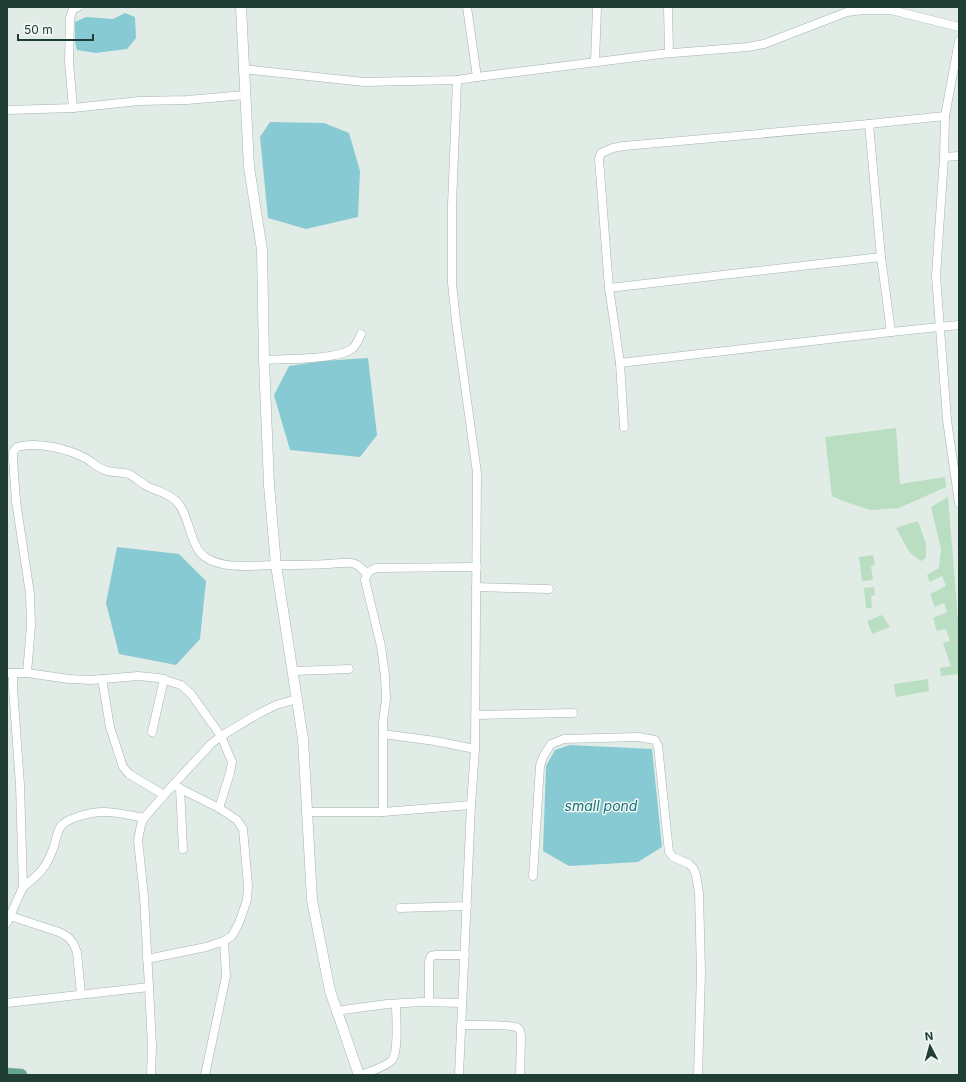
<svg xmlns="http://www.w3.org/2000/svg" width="966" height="1082" viewBox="0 0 966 1082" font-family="Inter,sans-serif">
<rect width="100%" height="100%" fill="#e1ece7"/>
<g fill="#b9dec2">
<path d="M 896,428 L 900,484 L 945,477 L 946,487 L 899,508 L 871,510 L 846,502 L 832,496 L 825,437 Z"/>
<path d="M 948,497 L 959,631 L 959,674 L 941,676 L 940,668 L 951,666 L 943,643 L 950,641 L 946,629 L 937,631 L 933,618 L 947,612 L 944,603 L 935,607 L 930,594 L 946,586 L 942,576 L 930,582 L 927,575 L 939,568 L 941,549 L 931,507 Z"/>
<path d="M 918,521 L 926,544 L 926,558 L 921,561 L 910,553 L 896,528 Z"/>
<path d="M 873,555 L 875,565 L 871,566 L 873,580 L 862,581 L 859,557 Z"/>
<path d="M 874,587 L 875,595 L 871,596 L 872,608 L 866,608 L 864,588 Z"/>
<path d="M 882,615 L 890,627 L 872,634 L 867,621 Z"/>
<path d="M 928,679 L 929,691 L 896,697 L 894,684 Z"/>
</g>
<g fill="#87cad4">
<path d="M 125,13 L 135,17 L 136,38 L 127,49 L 96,53 L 77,50 L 75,42 L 75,22 L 86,17 L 113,19 Z"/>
<path d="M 270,122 L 324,123 L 349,133 L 360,171 L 358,217 L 306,229 L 268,218 L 260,137 Z"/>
<path d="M 368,358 L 377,435 L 360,457 L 290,450 L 274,395 L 289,366 L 323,361 Z"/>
<path d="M 117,547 L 179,554 L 206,581 L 200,639 L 176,665 L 119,654 L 106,603 Z"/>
<path d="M 570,745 L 652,749 L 662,847 L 638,862 L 569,866 L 543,851 L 546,766 L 555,750 Z"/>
</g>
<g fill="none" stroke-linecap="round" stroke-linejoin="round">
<defs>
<g id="minor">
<path d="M 467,7 L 477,77"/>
<path d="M 668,7 L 669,53"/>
<path d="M 959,41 L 945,116 L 944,157 L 936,276 L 947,420 L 959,503"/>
<path d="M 595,62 L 597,7"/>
<path d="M 243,69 L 364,82 L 457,80 L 477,77 L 661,54 L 748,47 L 764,44 L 847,12 L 864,10 L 891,10 L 959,27"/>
<path d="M 457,80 L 452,205 L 452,283 L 456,321 L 477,473 L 475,749 L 471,805 L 459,1075"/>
<path d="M 73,108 L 69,62 L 70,18 L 73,9 L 78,7"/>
<path d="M 7,110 L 73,108 L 139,101 L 187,100 L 245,95"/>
<path d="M 869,124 L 881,257 L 891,332"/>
<path d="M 944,157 L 959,156"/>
<path d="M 609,288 L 881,257"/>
<path d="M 264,360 C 283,359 340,360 353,348 C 357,344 359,338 361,334"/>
<path d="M 620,363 L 891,332 L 959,325"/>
<path d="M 624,427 L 620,363 L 609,288 L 599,159 L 601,153 L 613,148 L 624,146 L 869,124 L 945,116"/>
<path d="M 476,587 L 549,589"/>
<path d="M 293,671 L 322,670 L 349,669"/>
<path d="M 7,673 L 27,673 L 69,679 L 91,680 L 138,676 L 159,678 L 181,685 L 191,694 L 221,736 L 232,762 L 230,773 L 219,808"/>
<path d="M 27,673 L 31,625 L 30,594 L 16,501 L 13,459 L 13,452 L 17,447 C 37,441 69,449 87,459 C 93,463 98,468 105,470 C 112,473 121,472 129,474 C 135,477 141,483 147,486 C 156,491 168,493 176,501 C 190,514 189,546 205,557 C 224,570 254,565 276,565 C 294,565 311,565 328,564 C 337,564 347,561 355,564 C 360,566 363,570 367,574"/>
<path d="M 102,679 L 110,727 L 123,767 L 129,774 L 164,795"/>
<path d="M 476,715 L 573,713"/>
<path d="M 152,732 L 164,679"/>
<path d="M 383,734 L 435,741 L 475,749"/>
<path d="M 180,788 L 183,849"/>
<path d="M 307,812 L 383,812 L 471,805"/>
<path d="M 383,812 L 383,721 L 386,699 L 385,676 L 381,646 L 365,580 C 367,573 369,571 376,568 L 477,567"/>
<path d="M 533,876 L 540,766 L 543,757 L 551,744 L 564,739 L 639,737 L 655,740 L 658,746 L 669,852 L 673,857 L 689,864 L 693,868 L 696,875 L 699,893 L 701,972 L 698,1075"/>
<path d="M 23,887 C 40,874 47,867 54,846 C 56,840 57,831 61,826 C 65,821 71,819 77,817 C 101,808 120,813 144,818"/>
<path d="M 400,908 L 467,906"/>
<path d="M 10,916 L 59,932 L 68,937 L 73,943 L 77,952 L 81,994"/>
<path d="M 7,923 L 23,887 L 20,785 L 13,688 L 13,673"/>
<path d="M 147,959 L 206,947 L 224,941 L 232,936 L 239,923 L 247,900 L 248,885 L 243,829 L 237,820 L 219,808 L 173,785"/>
<path d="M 429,1002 L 429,962 L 431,956 L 436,955 L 465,955"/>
<path d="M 7,1003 L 149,987"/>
<path d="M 336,1011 L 387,1004 L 422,1002 L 462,1003"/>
<path d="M 461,1025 C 471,1025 512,1024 518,1028 C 521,1030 521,1034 521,1037 L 520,1075"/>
<path d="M 151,1075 L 152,1046 L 149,987 L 144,897 L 138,840 L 141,825 L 144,818 L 173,785 L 211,744 L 221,736 L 258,714 L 276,705 L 297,699"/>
<path d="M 205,1075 L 226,976 L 224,941"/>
<path d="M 361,1075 C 369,1072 387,1066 392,1060 C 399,1052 396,1015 396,1004"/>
</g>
<path id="tertiary" d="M 241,7 L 249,167 L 262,250 L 264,360 L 269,485 L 276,565 L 303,739 L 312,900 L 330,991 L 359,1075"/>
<path id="primary" d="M 7,1074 L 21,1075"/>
</defs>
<use href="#minor" stroke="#a4b4ae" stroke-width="9"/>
<use href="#tertiary" stroke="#a4b4ae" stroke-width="11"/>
<use href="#primary" stroke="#c1c9c6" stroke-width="13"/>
<use href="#minor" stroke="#fff" stroke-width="8"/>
<use href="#tertiary" stroke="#fff" stroke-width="10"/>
<use href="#primary" stroke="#64a491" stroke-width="12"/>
</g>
<g text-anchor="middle" stroke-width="3" stroke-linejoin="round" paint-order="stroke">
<g font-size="14" font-style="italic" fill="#196f7c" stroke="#f2f9f5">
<text x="601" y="811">small pond</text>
</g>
</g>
<rect width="966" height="1082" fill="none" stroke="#213e35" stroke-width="16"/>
<g transform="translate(930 1046) rotate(354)" stroke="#f2f9f5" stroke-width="3" paint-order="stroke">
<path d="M0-3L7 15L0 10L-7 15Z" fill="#213e35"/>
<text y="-6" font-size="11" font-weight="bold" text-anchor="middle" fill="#213e35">N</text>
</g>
<path d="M18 34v6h75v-6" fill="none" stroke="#213e35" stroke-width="2"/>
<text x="24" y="34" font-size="12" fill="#213e35" stroke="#f2f9f5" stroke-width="3" paint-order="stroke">50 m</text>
</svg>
